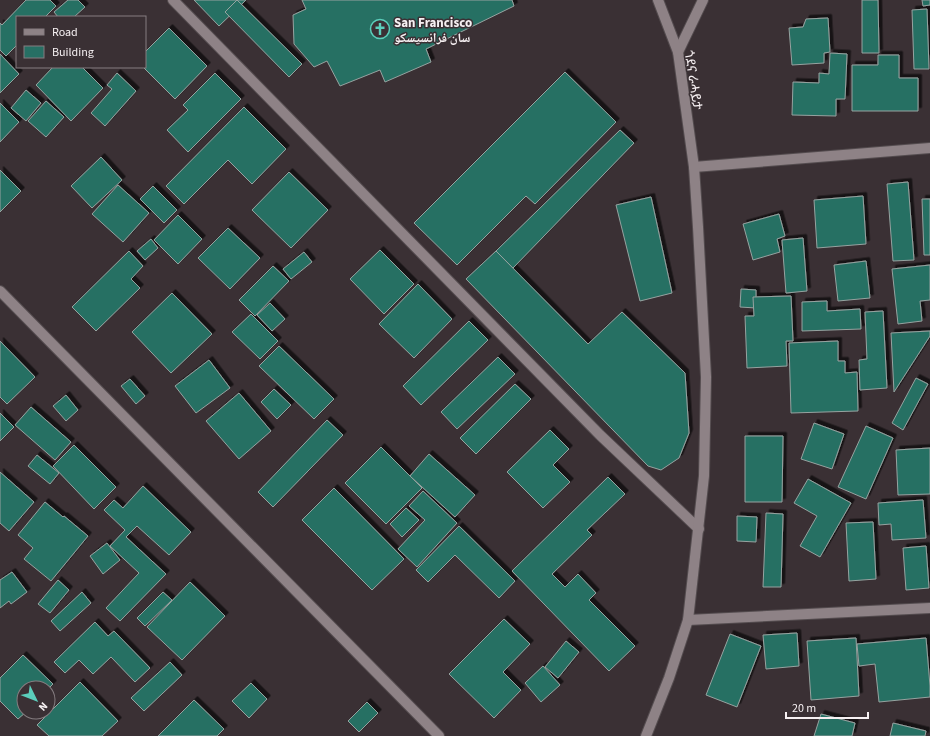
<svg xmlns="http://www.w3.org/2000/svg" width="930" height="736" viewBox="0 0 930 736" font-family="'Source Sans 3','Noto Naskh Arabic','Noto Sans Ethiopic',sans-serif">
<defs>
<filter id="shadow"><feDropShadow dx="3.5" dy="-3.5" stdDeviation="0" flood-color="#0009"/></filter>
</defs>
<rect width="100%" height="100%" fill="#3a3034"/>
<g fill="#276f64" stroke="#96a3a0" filter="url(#shadow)">
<path d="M 26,0 L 50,0 L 56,6 L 45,17 L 17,17 L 17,45 L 6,56 L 0,50 L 0,23 L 2,25 Z"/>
<path d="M 68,0 L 78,0 L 85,7 L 74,17 L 58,17 L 54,12 Z"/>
<path d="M 194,0 L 246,0 L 219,26 Z"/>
<path d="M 237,0 L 302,64 L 289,77 L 225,12 Z"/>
<path d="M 302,0 L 512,0 L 514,6 L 426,49 L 431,62 L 385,82 L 380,70 L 340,86 L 327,61 L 314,67 L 294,44 L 293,15 L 306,9 Z"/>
<path d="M 862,0 L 878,0 L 879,53 L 862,53 Z"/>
<path d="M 922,0 L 930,0 L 930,5 L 923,6 Z"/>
<path d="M 927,9 L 929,69 L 914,69 L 912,10 Z"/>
<path d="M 828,18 L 830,52 L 824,53 L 824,63 L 792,65 L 789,28 L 803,27 L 806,19 Z"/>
<path d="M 169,28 L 207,66 L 175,99 L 143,67 L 145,67 L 145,52 Z"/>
<path d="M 830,53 L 847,54 L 845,99 L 836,99 L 836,116 L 792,115 L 793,82 L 819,83 L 819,73 L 829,74 Z"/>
<path d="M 0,54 L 19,74 L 0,93 Z"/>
<path d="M 878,55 L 899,55 L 899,78 L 918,78 L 918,111 L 852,111 L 852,65 L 878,65 Z"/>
<path d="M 53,67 L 82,67 L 103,88 L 71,121 L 36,85 Z"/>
<path d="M 565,72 L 616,122 L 535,204 L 526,196 L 457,265 L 414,223 Z"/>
<path d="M 117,73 L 136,91 L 105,126 L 91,113 L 112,89 L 107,85 Z"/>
<path d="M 215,73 L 241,99 L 188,152 L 167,130 L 188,110 L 183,105 Z"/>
<path d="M 26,90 L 41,103 L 26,121 L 11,108 Z"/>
<path d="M 46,101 L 64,117 L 46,137 L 28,121 Z"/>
<path d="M 0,103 L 19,122 L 0,142 Z"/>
<path d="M 244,107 L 286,149 L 252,184 L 228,160 L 184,204 L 166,186 Z"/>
<path d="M 620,130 L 634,143 L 513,268 L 496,251 Z"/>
<path d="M 101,157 L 122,180 L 92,208 L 71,186 Z"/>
<path d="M 0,170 L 21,191 L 0,212 Z"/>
<path d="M 289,172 L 328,210 L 291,248 L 252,210 Z"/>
<path d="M 908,182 L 914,260 L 893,261 L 887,184 Z"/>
<path d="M 118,185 L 149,213 L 123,242 L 92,214 Z"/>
<path d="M 153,186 L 177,210 L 164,223 L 140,199 Z"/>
<path d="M 863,196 L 866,244 L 817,248 L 814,200 Z"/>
<path d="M 651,197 L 672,293 L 640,301 L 616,205 Z"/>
<path d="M 922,199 L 930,199 L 930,255 L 924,255 Z"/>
<path d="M 779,214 L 785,236 L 777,239 L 780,252 L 753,260 L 743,224 Z"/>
<path d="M 178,215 L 202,239 L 178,264 L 154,240 Z"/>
<path d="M 228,228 L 260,258 L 230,289 L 198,258 Z"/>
<path d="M 803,238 L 807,291 L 786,293 L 782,240 Z"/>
<path d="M 151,239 L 158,248 L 145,260 L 137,251 Z"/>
<path d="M 380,250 L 414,284 L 384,314 L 350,279 Z"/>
<path d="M 129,251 L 143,266 L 131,279 L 140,288 L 96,331 L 72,307 Z"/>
<path d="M 496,251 L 588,344 L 622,312 L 685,373 L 689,433 L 679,458 L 661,470 L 648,466 L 466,279 Z"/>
<path d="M 304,252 L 312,262 L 291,279 L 283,269 Z"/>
<path d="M 866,261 L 870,298 L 838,301 L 834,265 Z"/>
<path d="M 930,265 L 930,300 L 920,301 L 922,321 L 898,324 L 892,269 Z"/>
<path d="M 273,266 L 289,281 L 255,316 L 239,300 Z"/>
<path d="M 418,284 L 452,319 L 414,358 L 379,324 Z"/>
<path d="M 741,289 L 756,290 L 756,308 L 740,307 Z"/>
<path d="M 172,293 L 212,334 L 171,373 L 132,332 Z"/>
<path d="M 791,296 L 793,341 L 786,341 L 787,366 L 747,368 L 745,316 L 754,316 L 753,297 Z"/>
<path d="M 827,301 L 827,311 L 860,309 L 861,329 L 802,331 L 802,302 Z"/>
<path d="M 270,303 L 285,319 L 272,331 L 257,315 Z"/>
<path d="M 883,311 L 887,388 L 860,390 L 859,360 L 867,359 L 865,312 Z"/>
<path d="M 251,314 L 278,341 L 260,359 L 232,332 Z"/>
<path d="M 469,321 L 488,340 L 421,405 L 403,386 Z"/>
<path d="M 930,331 L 930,336 L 894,392 L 891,333 Z"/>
<path d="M 0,341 L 35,377 L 7,404 L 0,397 Z"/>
<path d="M 838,341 L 838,361 L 845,361 L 845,373 L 857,372 L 858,411 L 791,413 L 789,343 Z"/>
<path d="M 279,346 L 334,399 L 314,419 L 259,366 Z"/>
<path d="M 498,357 L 515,374 L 457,429 L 441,412 Z"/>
<path d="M 209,360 L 230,388 L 196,413 L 175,386 Z"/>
<path d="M 916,378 L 928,384 L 903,430 L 892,423 Z"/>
<path d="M 130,379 L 145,396 L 136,404 L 121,386 Z"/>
<path d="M 515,384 L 531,399 L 476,454 L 460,438 Z"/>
<path d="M 274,389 L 291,405 L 277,419 L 261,402 Z"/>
<path d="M 239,393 L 271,431 L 239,459 L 206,421 Z"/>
<path d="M 66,395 L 78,410 L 66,421 L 53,406 Z"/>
<path d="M 31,407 L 71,442 L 55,460 L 15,425 Z"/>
<path d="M 0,413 L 14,427 L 0,441 Z"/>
<path d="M 327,420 L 343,435 L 273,507 L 258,492 Z"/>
<path d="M 814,423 L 844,434 L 832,469 L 801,459 Z"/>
<path d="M 866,426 L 893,438 L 866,499 L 838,487 Z"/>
<path d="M 550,430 L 569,449 L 553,465 L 570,482 L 543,508 L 507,472 Z"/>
<path d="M 745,436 L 783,436 L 782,502 L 745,502 Z"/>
<path d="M 74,445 L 116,487 L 94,509 L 53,466 Z"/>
<path d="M 381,447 L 422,488 L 386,524 L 345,483 Z"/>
<path d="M 930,448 L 930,494 L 898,495 L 896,450 Z"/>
<path d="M 429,454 L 475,495 L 455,517 L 410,476 Z"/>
<path d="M 37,455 L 59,473 L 50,484 L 28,466 Z"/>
<path d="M 0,472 L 34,502 L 9,531 L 0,523 Z"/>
<path d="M 608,477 L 625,494 L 587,530 L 592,535 L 552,574 L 565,587 L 578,574 L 596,593 L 589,600 L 635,646 L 609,671 L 512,571 Z"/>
<path d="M 808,479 L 851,503 L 820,557 L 800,546 L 817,516 L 794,503 Z"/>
<path d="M 143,486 L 191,532 L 169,555 L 137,526 L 126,537 L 166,574 L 120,621 L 106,608 L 139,573 L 110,546 L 125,530 L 104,510 L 114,500 L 123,508 Z"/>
<path d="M 334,488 L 404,559 L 372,590 L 302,520 Z"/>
<path d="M 423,491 L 457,523 L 417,567 L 398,549 L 425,520 L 409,506 Z"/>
<path d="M 923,500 L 926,538 L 892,540 L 891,524 L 879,525 L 878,503 Z"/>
<path d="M 45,502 L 63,517 L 64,516 L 88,536 L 51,581 L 24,559 L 33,548 L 18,535 Z"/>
<path d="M 406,508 L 419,520 L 402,537 L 390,524 Z"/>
<path d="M 766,513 L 783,514 L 781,587 L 763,587 Z"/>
<path d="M 737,516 L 757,517 L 756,542 L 737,541 Z"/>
<path d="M 873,522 L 876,579 L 849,581 L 846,523 Z"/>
<path d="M 459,526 L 515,581 L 499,598 L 455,555 L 428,582 L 416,570 Z"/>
<path d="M 107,543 L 120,560 L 103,574 L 90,556 Z"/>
<path d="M 926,546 L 929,588 L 906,590 L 903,548 Z"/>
<path d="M 12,572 L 27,592 L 11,604 L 9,601 L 0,608 L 0,580 Z"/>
<path d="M 58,580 L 69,590 L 50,613 L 38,604 Z"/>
<path d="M 190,582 L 225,616 L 182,660 L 147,627 Z"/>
<path d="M 82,592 L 91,603 L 60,631 L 51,621 Z"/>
<path d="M 163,592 L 172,600 L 145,626 L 137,618 Z"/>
<path d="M 504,619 L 530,644 L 503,672 L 521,690 L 494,718 L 449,674 Z"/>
<path d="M 95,622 L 108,636 L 114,631 L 150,668 L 135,682 L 111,657 L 93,674 L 79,660 L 65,673 L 54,662 Z"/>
<path d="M 797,633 L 799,666 L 766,669 L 763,635 Z"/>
<path d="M 730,634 L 761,646 L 737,707 L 706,695 Z"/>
<path d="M 856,638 L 859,696 L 811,700 L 807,641 Z"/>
<path d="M 926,638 L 930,686 L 930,697 L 879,702 L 875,664 L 859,666 L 857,644 Z"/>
<path d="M 566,641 L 579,652 L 558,678 L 545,667 Z"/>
<path d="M 23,655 L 53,684 L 48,689 L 48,688 L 24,688 L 24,712 L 26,712 L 18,719 L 0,701 L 0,678 Z"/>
<path d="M 170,662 L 182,675 L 144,711 L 131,698 Z"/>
<path d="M 543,666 L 560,685 L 541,702 L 525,683 Z"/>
<path d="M 80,682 L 118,721 L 102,736 L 49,736 L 37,725 Z"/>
<path d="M 251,683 L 267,699 L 249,718 L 232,701 Z"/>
<path d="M 194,700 L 224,729 L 217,736 L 158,736 Z"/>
<path d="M 367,702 L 378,713 L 359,732 L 348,721 Z"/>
<path d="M 821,714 L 855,723 L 852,736 L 814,736 Z"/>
<path d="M 893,723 L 926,731 L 925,736 L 890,736 Z"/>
</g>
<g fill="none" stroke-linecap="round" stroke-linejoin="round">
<defs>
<g id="minor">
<path d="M 173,0 L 600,435 L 699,529"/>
<path d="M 694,167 L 930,148"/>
<path d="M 688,620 L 930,608"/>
</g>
<g id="tertiary">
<path d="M 678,52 L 703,0"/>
<path d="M 0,291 L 439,736"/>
<path d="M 646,736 L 669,678 L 688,620 L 704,476 L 706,377 L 698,227 L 694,167 L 678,52 L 658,0"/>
</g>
</defs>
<use href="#minor" stroke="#544c4f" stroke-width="12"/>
<use href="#tertiary" stroke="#544c4f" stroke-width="12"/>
<use href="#minor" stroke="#8e8286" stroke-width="10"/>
<use href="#tertiary" stroke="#8e8286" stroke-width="10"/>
</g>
<defs>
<symbol id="church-ring" viewBox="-11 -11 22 22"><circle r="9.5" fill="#3a3034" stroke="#5bcebb" stroke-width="1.5"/><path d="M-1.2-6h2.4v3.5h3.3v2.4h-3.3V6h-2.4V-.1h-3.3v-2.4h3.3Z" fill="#5bcebb"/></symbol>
</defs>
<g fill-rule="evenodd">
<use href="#church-ring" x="369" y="18" width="22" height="22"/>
</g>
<g text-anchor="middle" stroke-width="3" stroke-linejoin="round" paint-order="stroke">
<g font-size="13" font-weight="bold" fill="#f6f0f2" stroke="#3a3034" text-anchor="start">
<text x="394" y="27">San Francisco<tspan x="394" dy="15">سان فرانسيسكو</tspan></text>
</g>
<g font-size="13" fill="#f6f0f2" stroke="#3a3034">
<text transform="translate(694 80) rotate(81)" y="5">ጎደና ራሓይታ</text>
</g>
</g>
<rect x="16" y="16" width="130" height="52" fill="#3a3034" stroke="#857d80"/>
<rect x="24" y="29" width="20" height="6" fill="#8e8286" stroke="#857d80"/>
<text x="52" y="36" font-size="12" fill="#f6f0f2">Road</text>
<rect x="24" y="46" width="20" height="12" fill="#276f64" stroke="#857d80"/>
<text x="52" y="56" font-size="12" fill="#f6f0f2">Building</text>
<g transform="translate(36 700) rotate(133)"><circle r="19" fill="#3a3034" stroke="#857d80"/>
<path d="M0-3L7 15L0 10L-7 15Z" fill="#5bcebb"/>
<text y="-6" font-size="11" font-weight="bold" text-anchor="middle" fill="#f6f0f2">N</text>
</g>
<path d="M786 712v6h82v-6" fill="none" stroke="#f6f0f2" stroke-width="2"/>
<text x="792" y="712" font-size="12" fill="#f6f0f2" stroke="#3a3034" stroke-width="3" paint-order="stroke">20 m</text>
</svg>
